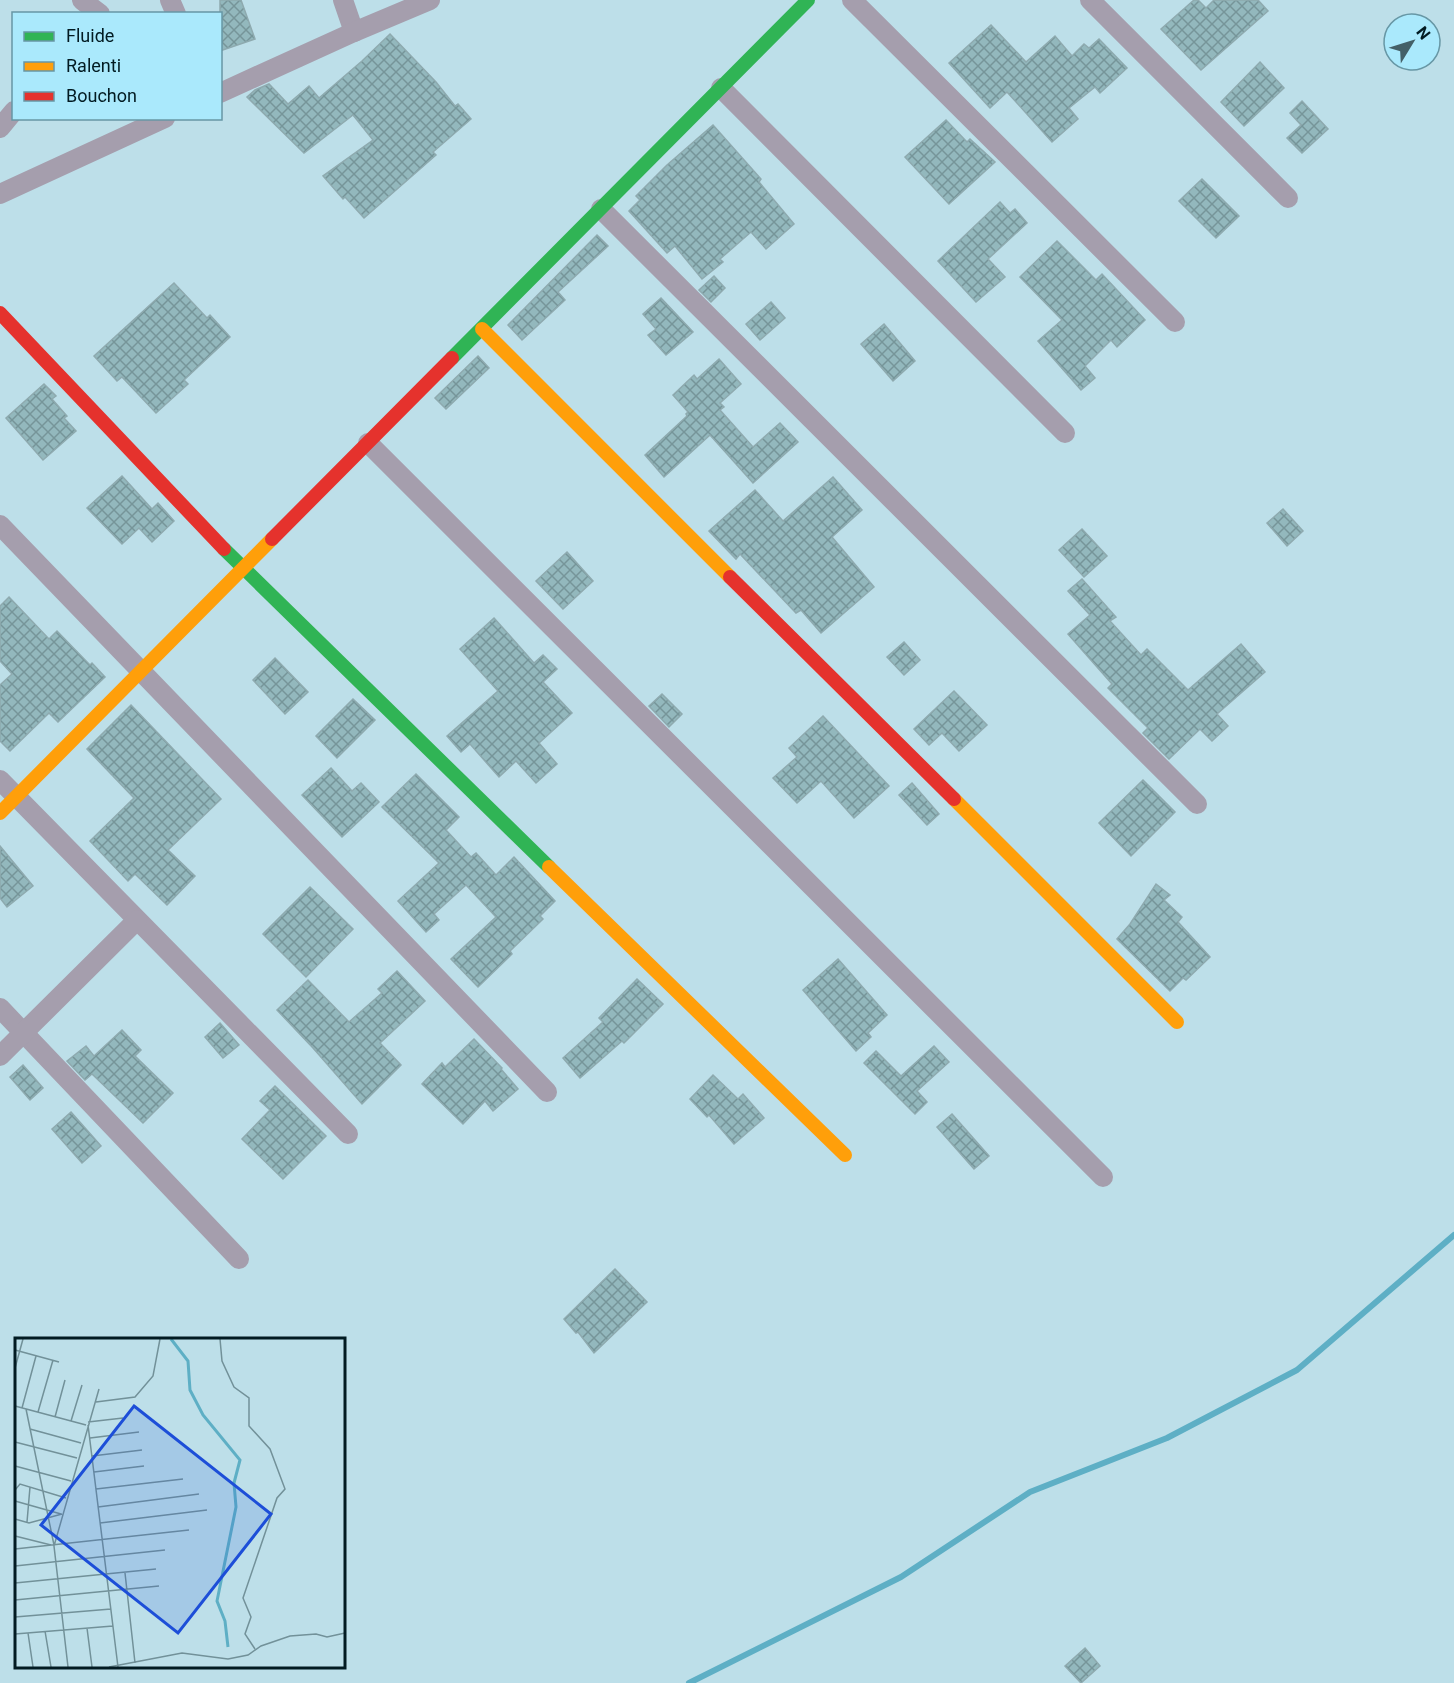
<svg xmlns="http://www.w3.org/2000/svg" width="1454" height="1683" viewBox="0 0 1454 1683" font-family="Roboto,sans-serif">
<defs>
<pattern id="building-cross-hatch" width="8" height="8" patternUnits="userSpaceOnUse" patternTransform="scale(1.5)"><rect width="8" height="8" fill="#93b8bd"/><path d="M0 0l8 8M0 8l8-8" fill="none" stroke="#769599"/></pattern>
</defs>
<rect width="100%" height="100%" fill="#bddfe9"/>
<g fill="none" stroke-linecap="round" stroke-linejoin="round">
<path stroke="#5eafc5" stroke-width="6" d="M 689,1683 L 901,1577 L 1030,1492 L 1167,1438 L 1297,1370 L 1454,1235"/>
</g>
<g fill="url(#building-cross-hatch)" stroke="#8eaaaf" stroke-width="1.5">
<path d="M 220,0 L 241,0 L 255,39 L 220,51 Z"/>
<path d="M 1194,0 L 1198,0 L 1206,8 L 1214,0 L 1258,0 L 1268,11 L 1201,70 L 1161,29 Z"/>
<path d="M 991,25 L 1026,62 L 1055,36 L 1072,56 L 1084,44 L 1089,48 L 1099,39 L 1127,68 L 1100,93 L 1095,87 L 1069,108 L 1078,119 L 1052,142 L 1007,92 L 990,108 L 949,63 Z"/>
<path d="M 390,34 L 436,82 L 455,106 L 458,104 L 471,119 L 433,152 L 436,155 L 364,218 L 345,197 L 343,199 L 323,176 L 373,140 L 353,115 L 304,153 L 247,97 L 255,90 L 269,84 L 288,104 L 309,86 L 319,98 L 362,61 Z"/>
<path d="M 1260,62 L 1284,88 L 1244,126 L 1221,102 Z"/>
<path d="M 1302,101 L 1328,129 L 1302,153 L 1287,138 L 1301,125 L 1290,113 Z"/>
<path d="M 946,120 L 967,142 L 970,139 L 995,162 L 949,204 L 905,157 Z"/>
<path d="M 713,125 L 761,179 L 759,182 L 794,224 L 766,249 L 751,232 L 720,259 L 723,262 L 702,279 L 675,246 L 667,253 L 629,211 L 640,200 L 636,196 L 667,165 Z"/>
<path d="M 1202,179 L 1239,216 L 1216,238 L 1179,201 Z"/>
<path d="M 1000,202 L 1010,213 L 1015,209 L 1027,223 L 988,259 L 1005,277 L 976,302 L 938,261 Z"/>
<path d="M 597,235 L 608,246 L 558,292 L 565,300 L 522,340 L 508,325 Z"/>
<path d="M 1057,241 L 1096,280 L 1102,274 L 1145,320 L 1117,347 L 1111,340 L 1085,366 L 1095,378 L 1081,390 L 1038,341 L 1062,320 L 1020,277 Z"/>
<path d="M 714,276 L 725,288 L 711,302 L 699,290 Z"/>
<path d="M 174,283 L 207,318 L 210,315 L 230,337 L 184,380 L 188,384 L 156,413 L 122,377 L 117,381 L 94,356 Z"/>
<path d="M 661,298 L 693,332 L 666,355 L 648,335 L 656,329 L 643,314 Z"/>
<path d="M 771,302 L 785,318 L 760,340 L 746,324 Z"/>
<path d="M 884,324 L 915,361 L 893,381 L 861,344 Z"/>
<path d="M 478,356 L 489,368 L 446,409 L 435,398 Z"/>
<path d="M 719,359 L 741,384 L 720,403 L 724,407 L 720,410 L 753,447 L 780,423 L 798,442 L 753,483 L 710,435 L 664,477 L 645,455 L 687,416 L 686,414 L 688,412 L 673,395 L 694,375 L 697,379 Z"/>
<path d="M 44,384 L 56,396 L 52,399 L 67,416 L 64,418 L 76,431 L 43,460 L 6,418 Z"/>
<path d="M 122,476 L 152,509 L 158,503 L 174,521 L 152,542 L 139,528 L 122,544 L 87,508 Z"/>
<path d="M 833,477 L 862,510 L 832,537 L 874,587 L 821,633 L 801,610 L 796,613 L 740,554 L 736,559 L 709,531 L 755,490 L 783,521 Z"/>
<path d="M 1283,509 L 1303,531 L 1287,546 L 1267,523 Z"/>
<path d="M 1082,529 L 1107,556 L 1084,577 L 1059,550 Z"/>
<path d="M 567,552 L 593,581 L 563,609 L 536,581 Z"/>
<path d="M 1082,579 L 1116,617 L 1110,621 L 1141,655 L 1147,649 L 1188,690 L 1241,644 L 1265,672 L 1217,714 L 1228,726 L 1212,741 L 1200,729 L 1169,759 L 1143,733 L 1148,728 L 1108,688 L 1112,684 L 1068,634 L 1090,615 L 1068,591 Z"/>
<path d="M 9,597 L 49,639 L 57,631 L 90,665 L 92,663 L 105,677 L 58,722 L 49,713 L 10,751 L 0,741 L 0,685 L 12,674 L 0,661 L 0,606 Z"/>
<path d="M 494,618 L 534,663 L 543,655 L 557,669 L 543,682 L 572,713 L 539,743 L 557,764 L 536,783 L 516,761 L 499,777 L 470,744 L 461,752 L 447,736 L 498,691 L 460,649 Z"/>
<path d="M 904,642 L 920,660 L 904,675 L 887,657 Z"/>
<path d="M 275,658 L 308,692 L 285,714 L 253,680 Z"/>
<path d="M 954,691 L 987,725 L 959,751 L 942,733 L 929,745 L 914,729 Z"/>
<path d="M 662,694 L 682,714 L 669,727 L 649,706 Z"/>
<path d="M 353,699 L 375,720 L 337,758 L 316,736 Z"/>
<path d="M 131,705 L 221,799 L 168,850 L 195,876 L 167,905 L 135,874 L 128,881 L 90,841 L 134,798 L 87,749 Z"/>
<path d="M 823,716 L 889,786 L 854,818 L 821,781 L 797,803 L 773,778 L 797,757 L 789,748 Z"/>
<path d="M 331,768 L 352,791 L 361,783 L 379,802 L 342,837 L 302,795 Z"/>
<path d="M 416,774 L 459,817 L 446,830 L 471,857 L 476,853 L 496,875 L 514,857 L 555,901 L 540,916 L 543,919 L 510,951 L 512,954 L 478,987 L 451,959 L 496,917 L 466,885 L 434,914 L 439,920 L 426,932 L 398,901 L 439,863 L 382,807 Z"/>
<path d="M 1143,780 L 1175,812 L 1131,856 L 1099,823 Z"/>
<path d="M 912,783 L 939,814 L 927,825 L 899,795 Z"/>
<path d="M 0,846 L 33,886 L 7,907 L 0,898 Z"/>
<path d="M 1156,884 L 1170,895 L 1164,900 L 1182,917 L 1178,922 L 1210,957 L 1186,980 L 1183,978 L 1170,991 L 1117,939 L 1130,924 Z"/>
<path d="M 310,887 L 353,929 L 306,977 L 263,934 Z"/>
<path d="M 838,959 L 887,1015 L 868,1033 L 871,1037 L 856,1051 L 803,990 Z"/>
<path d="M 397,971 L 425,1001 L 380,1043 L 401,1065 L 362,1104 L 313,1048 L 277,1010 L 308,980 L 349,1022 L 382,993 L 378,989 Z"/>
<path d="M 637,979 L 663,1004 L 624,1043 L 622,1041 L 580,1078 L 563,1058 L 603,1022 L 599,1018 Z"/>
<path d="M 220,1023 L 239,1045 L 223,1058 L 205,1037 Z"/>
<path d="M 122,1030 L 141,1050 L 135,1056 L 173,1093 L 143,1123 L 92,1074 L 85,1080 L 67,1061 L 86,1046 L 94,1056 Z"/>
<path d="M 474,1039 L 502,1068 L 501,1069 L 518,1089 L 493,1111 L 485,1101 L 463,1124 L 422,1084 L 442,1063 L 445,1067 Z"/>
<path d="M 934,1046 L 949,1062 L 917,1091 L 927,1102 L 915,1114 L 864,1063 L 876,1051 L 901,1076 Z"/>
<path d="M 23,1065 L 43,1088 L 30,1100 L 10,1077 Z"/>
<path d="M 713,1075 L 738,1099 L 743,1094 L 764,1118 L 734,1144 L 709,1115 L 707,1117 L 690,1099 Z"/>
<path d="M 275,1086 L 326,1136 L 283,1179 L 242,1139 L 270,1110 L 260,1101 Z"/>
<path d="M 71,1112 L 101,1146 L 82,1163 L 52,1129 Z"/>
<path d="M 952,1114 L 989,1156 L 974,1169 L 937,1127 Z"/>
<path d="M 615,1269 L 647,1302 L 594,1353 L 578,1332 L 576,1333 L 564,1319 Z"/>
<path d="M 1085,1648 L 1100,1666 L 1081,1683 L 1065,1666 Z"/>
</g>
<g fill="none" stroke-linecap="round" stroke-linejoin="round">
<g stroke="#a59ead" stroke-width="20">
<path d="M 82,0 L 100,14"/>
<path d="M 170,0 L 176,14"/>
<path d="M 343,0 L 354,32"/>
<path d="M 852,0 L 1175,322"/>
<path d="M 1090,0 L 1288,198"/>
<path d="M 721,88 L 1065,433"/>
<path d="M 220,93 L 354,32 L 430,0"/>
<path d="M 0,128 L 14,111"/>
<path d="M 0,194 L 165,118"/>
<path d="M 601,209 L 1197,804"/>
<path d="M 368,443 L 1103,1177"/>
<path d="M 0,525 L 547,1092"/>
<path d="M 0,780 L 348,1134"/>
<path d="M 0,1008 L 239,1259"/>
<path d="M 0,1056 L 137,920"/>
</g>
<g stroke="#30b455" stroke-width="14">
<path d="M 452,358 L 808,0"/>
<path d="M 224,549 L 549,867"/>
</g>
<g stroke="#ff9f0a" stroke-width="14">
<path d="M 482,329 L 730,577"/>
<path d="M 954,799 L 1177,1022"/>
<path d="M 0,813 L 272,539"/>
<path d="M 549,867 L 845,1155"/>
</g>
<g stroke="#e5322d" stroke-width="14">
<path d="M 0,313 L 224,549"/>
<path d="M 272,539 L 452,358"/>
<path d="M 730,577 L 954,799"/>
</g>
</g>
<g transform="translate(15 1338)">
<rect width="330" height="330" fill="#bddfe9"/>
<path fill="none" stroke="#5eafc5" stroke-width="3" d="M 156,1 L 173,23 L 175,52 L 188,77 L 225,122 L 219,145 L 221,169 L 202,263 L 210,283 L 213,309"/>
<path fill="none" stroke="#729199" stroke-width="1.5" d="M 205,1 L 207,23 L 219,49 L 234,60 L 234,88 L 255,111 L 270,151 L 262,160 L 228,260 L 236,279 L 230,296 L 240,311M 0,12 L 44,24M 0,30 L 8,1M 81,64 L 120,59 L 138,38 L 145,1M 0,68 L 71,87M 7,70 L 21,18M 11,71 L 39,207M 23,74 L 38,22M 40,79 L 50,42M 56,83 L 67,47M 73,84 L 108,80M 73,87 L 103,329M 15,91 L 66,105M 75,100 L 124,94M 0,104 L 62,120M 77,118 L 127,112M 0,128 L 56,143M 79,134 L 129,128M 81,151 L 168,141M 0,152 L 5,146 L 51,160M 0,163 L 46,176M 83,169 L 184,156M 0,181 L 14,185 L 47,176M 12,184 L 15,149M 85,185 L 192,172M 0,198 L 36,207M 0,211 L 174,192M 0,228 L 150,212M 110,235 L 120,325M 0,245 L 141,231M 0,262 L 144,248M 0,279 L 96,271M 72,290 L 77,329M 30,293 L 36,329M 13,295 L 18,329M 0,296 L 98,288M 53,329 L 39,208 L 84,51M 94,329 L 167,315 L 213,321 L 233,317 L 246,308 L 275,298 L 301,296 L 312,299 L 330,295"/>
<path fill="#1d4ed8" fill-opacity="0.15" stroke="#1d4ed8" stroke-width="3" d="M 119,68 L 256,176 L 163,295 L 26,187 Z"/>
<rect width="330" height="330" fill="none" stroke="#021b22" stroke-width="3"/>
</g>
<rect x="12" y="12" width="210" height="108" fill="#aae9fc" stroke="#6797a5" stroke-width="1.5"/>
<rect x="24" y="32" width="30" height="9" fill="#30b455" stroke="#6797a5" stroke-width="1.5"/>
<text x="66" y="42" font-size="18" fill="#021b22">Fluide</text>
<rect x="24" y="62" width="30" height="9" fill="#ff9f0a" stroke="#6797a5" stroke-width="1.5"/>
<text x="66" y="72" font-size="18" fill="#021b22">Ralenti</text>
<rect x="24" y="92" width="30" height="9" fill="#e5322d" stroke="#6797a5" stroke-width="1.5"/>
<text x="66" y="102" font-size="18" fill="#021b22">Bouchon</text>
<g transform="translate(1412 42) rotate(52)"><circle r="28" fill="#aae9fc" stroke="#6797a5" stroke-width="1.5"/>
<path d="M0-4.5L10 22L0 15L-10 22Z" fill="#436068"/>
<text y="-9" font-size="16" font-weight="bold" text-anchor="middle" fill="#021b22">N</text>
</g>
</svg>
